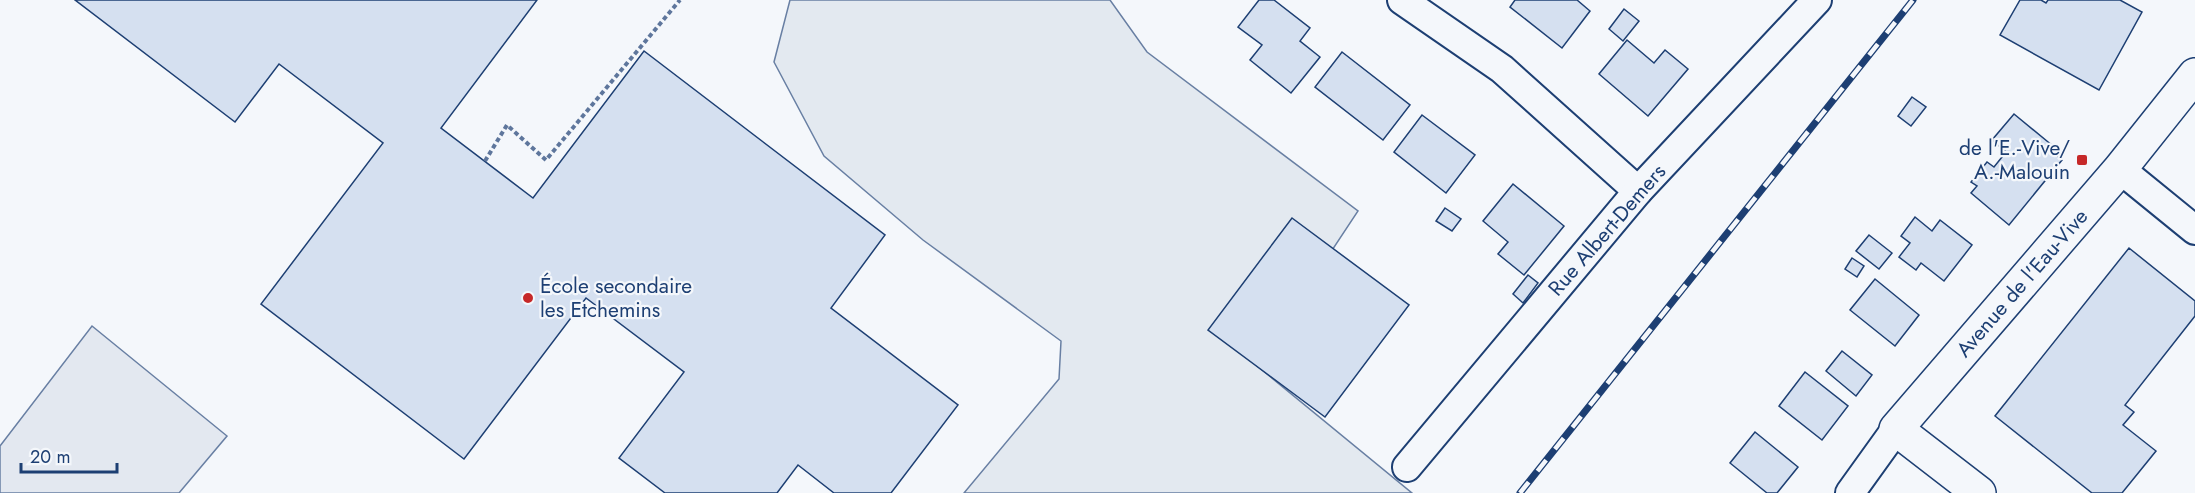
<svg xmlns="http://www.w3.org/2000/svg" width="2195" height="493" viewBox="0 0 2195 493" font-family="Jost,sans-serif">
<rect width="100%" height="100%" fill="#f4f7fb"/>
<path fill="#e3e9f0" stroke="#687fa3" stroke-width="1.5" d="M 790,0 L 1110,0 L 1147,52 L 1358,211 L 1256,365 L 1412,493 L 964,493 L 1059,379 L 1061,341 L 923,240 L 824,156 L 774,62 Z"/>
<path fill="#e3e8f0" stroke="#687fa3" stroke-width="1.5" d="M 92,326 L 227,436 L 179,493 L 0,493 L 0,446 Z"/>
<g fill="#d5e0f0" stroke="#1d3f73" stroke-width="1.5">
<path d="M 75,0 L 537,0 L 441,128 L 533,198 L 644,51 L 885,235 L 831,308 L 958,405 L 891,493 L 834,493 L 798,465 L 777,493 L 665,493 L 619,458 L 684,372 L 586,298 L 464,459 L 261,304 L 383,143 L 279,64 L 235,122 Z"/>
<path d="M 1259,0 L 1274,0 L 1310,28 L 1300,41 L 1320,57 L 1291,93 L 1250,60 L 1262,45 L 1238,27 Z"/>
<path d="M 1515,0 L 1577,0 L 1590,11 L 1562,48 L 1510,7 Z"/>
<path d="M 2020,0 L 2041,0 L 2046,3 L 2048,0 L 2120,0 L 2142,12 L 2099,90 L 2000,35 Z"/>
<path d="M 1624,9 L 1639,21 L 1623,41 L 1609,29 Z"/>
<path d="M 1627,40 L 1654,63 L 1665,50 L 1688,69 L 1648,116 L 1599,74 Z"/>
<path d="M 1342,52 L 1410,105 L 1383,140 L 1315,87 Z"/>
<path d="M 1912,97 L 1926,107 L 1911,126 L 1898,116 Z"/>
<path d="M 2014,114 L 2053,146 L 2050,150 L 2062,160 L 2009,225 L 1971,193 L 1977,186 L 1971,182 L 1987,162 L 1994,167 L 2006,152 L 1992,140 Z"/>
<path d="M 1422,115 L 1475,155 L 1446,193 L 1394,152 Z"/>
<path d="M 1513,184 L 1564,226 L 1524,275 L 1498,254 L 1508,242 L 1483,221 Z"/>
<path d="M 1445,208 L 1461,219 L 1452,231 L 1436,221 Z"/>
<path d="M 1915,217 L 1932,231 L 1940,220 L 1972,245 L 1944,281 L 1921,263 L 1916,270 L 1899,257 L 1910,243 L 1901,236 Z"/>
<path d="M 1292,218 L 1409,305 L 1325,417 L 1208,330 Z"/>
<path d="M 1869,235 L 1892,253 L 1879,269 L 1856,251 Z"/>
<path d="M 2129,248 L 2195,301 L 2195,316 L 2125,405 L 2134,412 L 2123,425 L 2156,451 L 2122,493 L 2092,493 L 1995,416 Z"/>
<path d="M 1852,258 L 1864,266 L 1857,277 L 1845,269 Z"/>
<path d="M 1528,275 L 1538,283 L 1523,303 L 1513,294 Z"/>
<path d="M 1875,279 L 1919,315 L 1895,346 L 1850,310 Z"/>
<path d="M 1842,351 L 1872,375 L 1856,396 L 1826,371 Z"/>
<path d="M 1805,372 L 1848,406 L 1822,440 L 1779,406 Z"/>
<path d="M 1755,432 L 1798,467 L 1777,493 L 1767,493 L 1730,463 Z"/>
</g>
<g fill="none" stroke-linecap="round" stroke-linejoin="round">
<defs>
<g id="minor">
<path d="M 1402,0 L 1502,69 L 1638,191"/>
<path d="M 2120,169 L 2195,230"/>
<path d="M 1407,467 L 1638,191 L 1817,0"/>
<path d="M 1850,493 L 1896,429"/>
</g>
<path id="tertiary" d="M 1979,493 L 1896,429 L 2120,169 L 2195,75"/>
</defs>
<use href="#minor" stroke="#1d3f73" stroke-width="32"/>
<use href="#tertiary" stroke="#1d3f73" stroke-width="36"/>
<path stroke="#5e769c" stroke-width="4" stroke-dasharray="4.5 3" stroke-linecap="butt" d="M 485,161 L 507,125 L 546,160 L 680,0"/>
<use href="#minor" stroke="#f4f7fb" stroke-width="28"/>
<use href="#tertiary" stroke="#f4f7fb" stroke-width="33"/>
<defs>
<path id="rail" d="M 1520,493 L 1913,0"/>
</defs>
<use href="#rail" stroke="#1d3f73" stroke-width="7"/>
<use href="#rail" stroke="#f4f7fb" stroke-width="4.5" stroke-dasharray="14" stroke-linecap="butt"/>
</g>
<g fill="#c62828" stroke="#f4f7fb" stroke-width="2">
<rect x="2076" y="154" width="12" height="12" rx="3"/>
<circle cx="528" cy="298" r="6"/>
</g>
<g text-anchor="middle" stroke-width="4.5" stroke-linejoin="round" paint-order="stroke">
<g font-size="21" fill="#1d3f73" stroke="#f4f7fb" text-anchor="end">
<text x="2070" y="155">de l'E.-Vive/<tspan x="2070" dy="24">A.-Malouin</tspan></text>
<text x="540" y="293" text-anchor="start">École secondaire<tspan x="540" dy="24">les Etchemins</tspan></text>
</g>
<g font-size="21" fill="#1d3f73" stroke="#f4f7fb">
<text transform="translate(1607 230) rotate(-49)" y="7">Rue Albert-Demers</text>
<text transform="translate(2022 283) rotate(-49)" y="7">Avenue de l'Eau-Vive</text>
</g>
</g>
<path d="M21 463v9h96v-9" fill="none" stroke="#1d3f73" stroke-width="3"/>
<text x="30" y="463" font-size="18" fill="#1d3f73" stroke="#f4f7fb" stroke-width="4.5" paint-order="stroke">20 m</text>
</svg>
